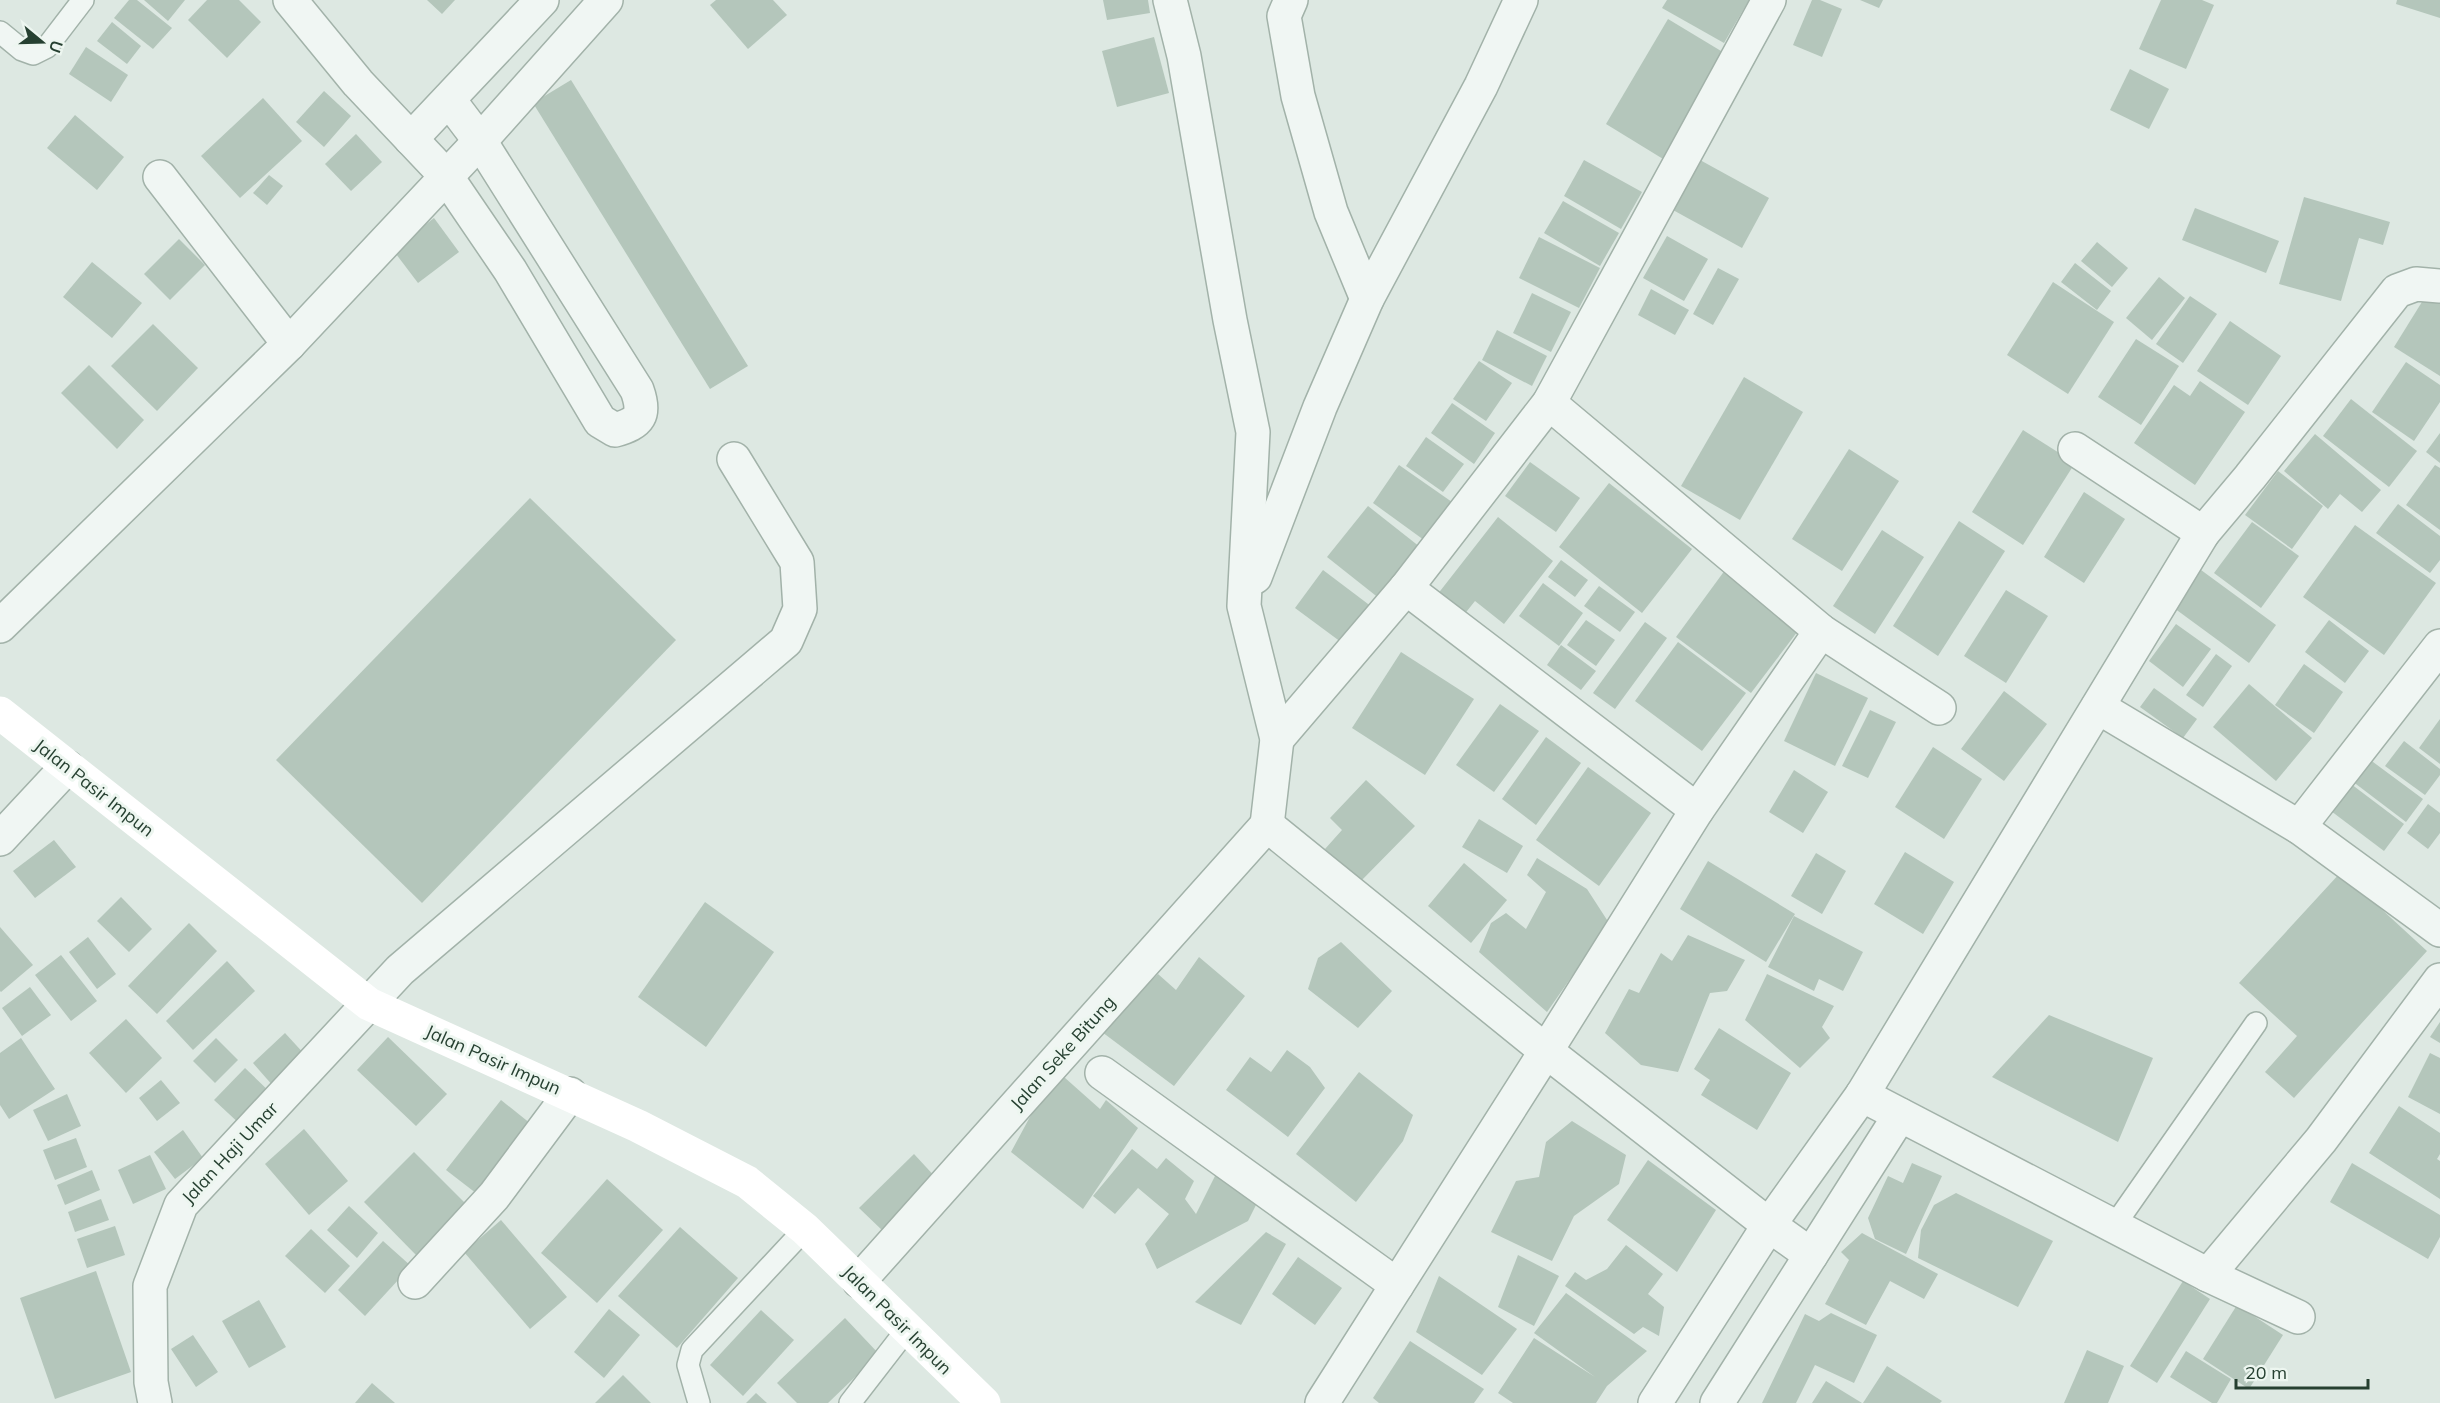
<svg xmlns="http://www.w3.org/2000/svg" width="2440" height="1403" viewBox="0 0 2440 1403" font-family="Mulish,sans-serif">
<rect width="100%" height="100%" fill="#dde8e2"/>
<g fill="#b4c6bb">
<path d="M 129,0 L 137,0 L 172,28 L 153,49 L 114,18 Z"/>
<path d="M 144,0 L 185,0 L 168,21 Z"/>
<path d="M 207,0 L 239,0 L 261,22 L 227,58 L 188,20 Z"/>
<path d="M 427,0 L 455,0 L 442,14 Z"/>
<path d="M 716,0 L 773,0 L 787,15 L 748,49 L 710,5 Z"/>
<path d="M 1103,0 L 1148,0 L 1150,13 L 1107,20 Z"/>
<path d="M 1667,0 L 1749,0 L 1724,43 L 1662,8 Z"/>
<path d="M 1812,0 L 1820,0 L 1842,9 L 1822,57 L 1793,45 Z"/>
<path d="M 1860,0 L 1883,0 L 1879,8 Z"/>
<path d="M 2161,0 L 2202,0 L 2214,5 L 2186,69 L 2139,49 Z"/>
<path d="M 2397,0 L 2440,0 L 2440,18 L 2396,4 Z"/>
<path d="M 1668,19 L 1731,57 L 1668,162 L 1606,124 Z"/>
<path d="M 112,22 L 141,46 L 127,64 L 97,41 Z"/>
<path d="M 1154,37 L 1169,93 L 1117,107 L 1102,51 Z"/>
<path d="M 86,47 L 128,75 L 111,102 L 69,74 Z"/>
<path d="M 2130,69 L 2169,89 L 2149,129 L 2110,110 Z"/>
<path d="M 571,80 L 748,366 L 710,389 L 533,103 Z"/>
<path d="M 324,91 L 351,116 L 324,147 L 296,122 Z"/>
<path d="M 263,98 L 302,141 L 240,198 L 201,156 Z"/>
<path d="M 75,115 L 124,157 L 97,190 L 47,148 Z"/>
<path d="M 356,134 L 382,162 L 351,191 L 325,164 Z"/>
<path d="M 1584,160 L 1642,192 L 1621,229 L 1564,196 Z"/>
<path d="M 1700,160 L 1769,198 L 1742,248 L 1673,210 Z"/>
<path d="M 269,175 L 283,186 L 267,205 L 253,193 Z"/>
<path d="M 2304,197 L 2390,222 L 2383,245 L 2359,238 L 2341,301 L 2279,284 Z"/>
<path d="M 1563,201 L 1619,233 L 1600,266 L 1544,233 Z"/>
<path d="M 2195,208 L 2279,241 L 2266,273 L 2182,240 Z"/>
<path d="M 434,218 L 459,252 L 418,283 L 393,250 Z"/>
<path d="M 1667,236 L 1708,259 L 1684,301 L 1643,278 Z"/>
<path d="M 1539,237 L 1600,268 L 1579,308 L 1519,278 Z"/>
<path d="M 179,239 L 205,265 L 170,300 L 144,274 Z"/>
<path d="M 2097,242 L 2128,268 L 2112,287 L 2081,261 Z"/>
<path d="M 92,262 L 142,303 L 112,338 L 63,297 Z"/>
<path d="M 2075,263 L 2111,291 L 2097,310 L 2061,282 Z"/>
<path d="M 1718,268 L 1739,279 L 1713,325 L 1693,314 Z"/>
<path d="M 2159,277 L 2185,298 L 2152,340 L 2126,318 Z"/>
<path d="M 2053,282 L 2114,322 L 2068,394 L 2007,355 Z"/>
<path d="M 1651,289 L 1689,310 L 1675,335 L 1638,315 Z"/>
<path d="M 2430,289 L 2440,296 L 2440,376 L 2394,347 Z"/>
<path d="M 1532,293 L 1571,312 L 1551,352 L 1513,333 Z"/>
<path d="M 2190,296 L 2217,314 L 2183,363 L 2156,344 Z"/>
<path d="M 2230,321 L 2281,356 L 2248,405 L 2197,371 Z"/>
<path d="M 153,324 L 198,368 L 157,411 L 111,366 Z"/>
<path d="M 1497,330 L 1547,356 L 1532,386 L 1482,360 Z"/>
<path d="M 2136,339 L 2179,366 L 2141,425 L 2098,397 Z"/>
<path d="M 1479,361 L 1512,383 L 1486,421 L 1453,399 Z"/>
<path d="M 2406,362 L 2440,385 L 2440,402 L 2414,441 L 2372,412 Z"/>
<path d="M 89,365 L 144,420 L 117,449 L 61,393 Z"/>
<path d="M 1744,377 L 1803,412 L 1740,520 L 1681,486 Z"/>
<path d="M 2200,381 L 2245,412 L 2195,485 L 2134,443 L 2174,385 L 2190,396 Z"/>
<path d="M 2351,399 L 2417,451 L 2389,487 L 2323,436 Z"/>
<path d="M 1452,403 L 1495,433 L 1474,464 L 1431,433 Z"/>
<path d="M 2023,430 L 2075,463 L 2023,545 L 1972,512 Z"/>
<path d="M 2440,433 L 2440,463 L 2426,452 Z"/>
<path d="M 2315,434 L 2381,490 L 2362,512 L 2340,494 L 2328,509 L 2284,471 Z"/>
<path d="M 1426,437 L 1464,464 L 1443,492 L 1406,466 Z"/>
<path d="M 1849,449 L 1899,481 L 1842,571 L 1792,539 Z"/>
<path d="M 1530,462 L 1580,498 L 1556,532 L 1505,496 Z"/>
<path d="M 1399,465 L 1462,509 L 1435,548 L 1373,503 Z"/>
<path d="M 2435,465 L 2440,468 L 2440,530 L 2406,505 Z"/>
<path d="M 2278,471 L 2323,506 L 2292,549 L 2245,515 Z"/>
<path d="M 1609,483 L 1692,549 L 1642,613 L 1559,547 Z"/>
<path d="M 2084,492 L 2125,519 L 2084,583 L 2044,557 Z"/>
<path d="M 530,498 L 676,640 L 422,903 L 276,760 Z"/>
<path d="M 2398,504 L 2440,536 L 2440,560 L 2430,573 L 2376,533 Z"/>
<path d="M 1368,506 L 1420,547 L 1380,599 L 1327,557 Z"/>
<path d="M 1498,517 L 1553,561 L 1504,624 L 1475,601 L 1463,616 L 1437,595 Z"/>
<path d="M 1959,521 L 2005,551 L 1938,656 L 1893,626 Z"/>
<path d="M 2252,522 L 2299,556 L 2261,608 L 2214,573 Z"/>
<path d="M 2355,525 L 2436,583 L 2384,655 L 2303,597 Z"/>
<path d="M 1882,530 L 1924,557 L 1875,634 L 1833,606 Z"/>
<path d="M 1561,560 L 1588,580 L 1575,597 L 1548,577 Z"/>
<path d="M 1728,566 L 1804,623 L 1751,693 L 1676,637 Z"/>
<path d="M 1323,570 L 1372,607 L 1345,645 L 1295,608 Z"/>
<path d="M 2201,570 L 2276,625 L 2249,663 L 2174,608 Z"/>
<path d="M 1543,583 L 1583,613 L 1559,646 L 1519,616 Z"/>
<path d="M 1599,586 L 1635,612 L 1620,632 L 1584,606 Z"/>
<path d="M 2006,590 L 2048,616 L 2006,683 L 1964,656 Z"/>
<path d="M 1586,620 L 1615,640 L 1596,666 L 1567,645 Z"/>
<path d="M 2329,620 L 2369,651 L 2345,683 L 2305,652 Z"/>
<path d="M 1645,622 L 1667,638 L 1615,709 L 1593,693 Z"/>
<path d="M 2176,624 L 2211,649 L 2183,687 L 2149,661 Z"/>
<path d="M 1678,642 L 1746,693 L 1702,751 L 1635,701 Z"/>
<path d="M 1561,645 L 1596,671 L 1581,690 L 1547,665 Z"/>
<path d="M 1401,652 L 1474,699 L 1425,775 L 1352,728 Z"/>
<path d="M 2216,654 L 2232,666 L 2203,707 L 2186,695 Z"/>
<path d="M 2304,664 L 2343,692 L 2314,733 L 2275,705 Z"/>
<path d="M 1816,673 L 1868,698 L 1835,766 L 1784,741 Z"/>
<path d="M 2249,684 L 2312,738 L 2276,781 L 2213,727 Z"/>
<path d="M 2154,688 L 2197,719 L 2183,738 L 2140,707 Z"/>
<path d="M 2004,691 L 2047,724 L 2004,781 L 1961,749 Z"/>
<path d="M 1500,704 L 1539,731 L 1494,792 L 1456,765 Z"/>
<path d="M 1870,710 L 1896,722 L 1868,778 L 1842,766 Z"/>
<path d="M 2440,719 L 2440,764 L 2419,748 Z"/>
<path d="M 1546,737 L 1581,763 L 1536,825 L 1502,799 Z"/>
<path d="M 2404,741 L 2440,769 L 2440,775 L 2425,795 L 2385,766 Z"/>
<path d="M 1933,747 L 1982,779 L 1944,839 L 1895,807 Z"/>
<path d="M 2369,759 L 2423,799 L 2406,822 L 2352,781 Z"/>
<path d="M 1588,767 L 1651,813 L 1599,886 L 1536,840 Z"/>
<path d="M 1794,770 L 1828,792 L 1803,833 L 1769,812 Z"/>
<path d="M 1366,780 L 1415,826 L 1360,882 L 1325,849 L 1342,830 L 1330,818 Z"/>
<path d="M 2351,784 L 2404,824 L 2384,851 L 2331,811 Z"/>
<path d="M 2428,804 L 2440,813 L 2440,833 L 2428,849 L 2407,833 Z"/>
<path d="M 1479,819 L 1523,846 L 1507,873 L 1462,847 Z"/>
<path d="M 54,840 L 76,867 L 35,898 L 13,871 Z"/>
<path d="M 1905,852 L 1954,882 L 1923,934 L 1874,904 Z"/>
<path d="M 1816,853 L 1846,871 L 1822,914 L 1791,896 Z"/>
<path d="M 1537,858 L 1587,889 L 1609,923 L 1547,1012 L 1479,952 L 1491,923 L 1506,913 L 1526,929 L 1546,892 L 1527,875 Z"/>
<path d="M 1708,861 L 1795,914 L 1766,962 L 1680,909 Z"/>
<path d="M 1464,863 L 1507,900 L 1471,943 L 1428,906 Z"/>
<path d="M 2341,872 L 2427,951 L 2294,1098 L 2265,1072 L 2297,1036 L 2239,983 Z"/>
<path d="M 121,897 L 152,929 L 129,952 L 97,921 Z"/>
<path d="M 705,902 L 774,952 L 706,1047 L 638,997 Z"/>
<path d="M 1794,916 L 1863,952 L 1843,991 L 1819,979 L 1814,991 L 1768,967 Z"/>
<path d="M 189,923 L 217,951 L 157,1014 L 128,986 Z"/>
<path d="M 0,927 L 33,965 L 1,992 L 0,991 Z"/>
<path d="M 1688,935 L 1745,960 L 1727,991 L 1710,993 L 1678,1072 L 1641,1065 L 1605,1033 L 1629,989 L 1639,993 L 1661,953 L 1672,961 Z"/>
<path d="M 88,937 L 116,974 L 97,989 L 69,952 Z"/>
<path d="M 1341,942 L 1392,991 L 1358,1028 L 1308,989 L 1318,958 Z"/>
<path d="M 61,955 L 97,1001 L 71,1021 L 35,975 Z"/>
<path d="M 1199,957 L 1245,996 L 1174,1086 L 1102,1032 L 1158,974 L 1176,990 Z"/>
<path d="M 227,961 L 255,991 L 193,1050 L 166,1021 Z"/>
<path d="M 1767,974 L 1834,1006 L 1822,1027 L 1830,1038 L 1800,1068 L 1745,1020 Z"/>
<path d="M 30,987 L 51,1015 L 22,1036 L 2,1008 Z"/>
<path d="M 2049,1015 L 2153,1058 L 2118,1142 L 1992,1077 Z"/>
<path d="M 126,1019 L 162,1058 L 126,1093 L 89,1053 Z"/>
<path d="M 2440,1022 L 2440,1043 L 2430,1037 Z"/>
<path d="M 1719,1028 L 1791,1073 L 1757,1130 L 1701,1095 L 1710,1080 L 1694,1069 Z"/>
<path d="M 285,1033 L 307,1057 L 274,1087 L 253,1063 Z"/>
<path d="M 388,1037 L 447,1094 L 416,1126 L 357,1070 Z"/>
<path d="M 21,1038 L 55,1089 L 9,1119 L 0,1105 L 0,1053 Z"/>
<path d="M 216,1038 L 238,1060 L 215,1083 L 193,1061 Z"/>
<path d="M 1287,1050 L 1310,1067 L 1325,1088 L 1288,1137 L 1226,1090 L 1250,1057 L 1271,1072 Z"/>
<path d="M 2430,1053 L 2440,1058 L 2440,1114 L 2408,1097 Z"/>
<path d="M 245,1068 L 274,1096 L 243,1127 L 214,1100 Z"/>
<path d="M 1359,1072 L 1413,1115 L 1403,1141 L 1356,1202 L 1296,1154 Z"/>
<path d="M 1064,1077 L 1100,1109 L 1106,1100 L 1138,1128 L 1083,1209 L 1011,1152 L 1038,1102 Z"/>
<path d="M 161,1080 L 180,1103 L 157,1121 L 139,1098 Z"/>
<path d="M 67,1094 L 81,1126 L 48,1141 L 33,1110 Z"/>
<path d="M 501,1100 L 536,1128 L 481,1197 L 446,1170 Z"/>
<path d="M 2399,1106 L 2440,1133 L 2440,1154 L 2437,1159 L 2440,1161 L 2440,1199 L 2369,1153 Z"/>
<path d="M 1572,1121 L 1626,1155 L 1619,1184 L 1574,1216 L 1552,1261 L 1491,1232 L 1516,1181 L 1539,1177 L 1546,1142 Z"/>
<path d="M 304,1129 L 348,1181 L 309,1215 L 265,1164 Z"/>
<path d="M 183,1130 L 203,1158 L 175,1179 L 154,1152 Z"/>
<path d="M 76,1138 L 87,1167 L 55,1180 L 43,1150 Z"/>
<path d="M 1132,1149 L 1157,1169 L 1166,1158 L 1194,1181 L 1185,1199 L 1196,1214 L 1216,1174 L 1260,1197 L 1248,1221 L 1157,1269 L 1145,1244 L 1169,1214 L 1138,1188 L 1115,1214 L 1093,1196 Z"/>
<path d="M 414,1152 L 467,1205 L 416,1255 L 364,1202 Z"/>
<path d="M 914,1154 L 938,1180 L 884,1232 L 859,1208 Z"/>
<path d="M 150,1155 L 166,1189 L 133,1204 L 118,1170 Z"/>
<path d="M 1648,1160 L 1716,1210 L 1677,1272 L 1607,1220 Z"/>
<path d="M 1912,1163 L 1942,1176 L 1906,1254 L 1875,1239 L 1868,1218 L 1888,1176 L 1903,1183 Z"/>
<path d="M 2352,1163 L 2440,1215 L 2440,1237 L 2428,1259 L 2330,1202 Z"/>
<path d="M 92,1170 L 100,1190 L 65,1205 L 57,1185 Z"/>
<path d="M 607,1179 L 663,1230 L 597,1303 L 541,1253 Z"/>
<path d="M 1956,1193 L 2053,1241 L 2018,1307 L 1918,1258 L 1921,1230 L 1934,1205 Z"/>
<path d="M 101,1199 L 109,1220 L 75,1232 L 68,1212 Z"/>
<path d="M 349,1206 L 378,1233 L 357,1258 L 327,1230 Z"/>
<path d="M 501,1220 L 567,1297 L 530,1329 L 464,1252 Z"/>
<path d="M 115,1226 L 125,1255 L 87,1268 L 77,1239 Z"/>
<path d="M 680,1227 L 738,1278 L 677,1348 L 618,1296 Z"/>
<path d="M 311,1229 L 350,1266 L 325,1293 L 285,1256 Z"/>
<path d="M 1266,1232 L 1286,1244 L 1241,1325 L 1195,1302 Z"/>
<path d="M 1862,1233 L 1938,1274 L 1924,1299 L 1890,1281 L 1866,1325 L 1825,1304 L 1849,1260 L 1841,1252 Z"/>
<path d="M 383,1241 L 411,1266 L 365,1316 L 338,1290 Z"/>
<path d="M 1626,1245 L 1663,1274 L 1648,1294 L 1664,1307 L 1659,1336 L 1643,1327 L 1634,1334 L 1565,1286 L 1575,1272 L 1586,1280 L 1607,1269 Z"/>
<path d="M 1518,1255 L 1559,1276 L 1534,1326 L 1498,1307 Z"/>
<path d="M 1298,1257 L 1342,1288 L 1315,1325 L 1272,1294 Z"/>
<path d="M 96,1271 L 131,1372 L 55,1399 L 20,1298 Z"/>
<path d="M 1439,1276 L 1517,1329 L 1482,1375 L 1416,1332 Z"/>
<path d="M 2183,1281 L 2210,1299 L 2157,1383 L 2130,1366 Z"/>
<path d="M 1566,1293 L 1647,1351 L 1607,1386 L 1596,1403 L 1513,1403 L 1498,1393 L 1534,1338 L 1595,1377 L 1534,1333 Z"/>
<path d="M 259,1300 L 286,1347 L 249,1368 L 222,1321 Z"/>
<path d="M 2237,1305 L 2283,1335 L 2249,1389 L 2203,1359 Z"/>
<path d="M 609,1309 L 640,1335 L 604,1378 L 574,1352 Z"/>
<path d="M 761,1310 L 794,1340 L 743,1396 L 710,1365 Z"/>
<path d="M 1831,1313 L 1877,1335 L 1854,1383 L 1815,1365 L 1796,1403 L 1762,1403 L 1805,1314 L 1819,1321 Z"/>
<path d="M 845,1318 L 879,1354 L 828,1403 L 797,1403 L 777,1383 Z"/>
<path d="M 193,1335 L 218,1372 L 196,1387 L 171,1349 Z"/>
<path d="M 1410,1341 L 1484,1389 L 1474,1403 L 1379,1403 L 1373,1398 Z"/>
<path d="M 2087,1350 L 2124,1366 L 2108,1403 L 2064,1403 Z"/>
<path d="M 2186,1351 L 2231,1379 L 2217,1403 L 2212,1403 L 2170,1377 Z"/>
<path d="M 1887,1366 L 1942,1401 L 1940,1403 L 1863,1403 Z"/>
<path d="M 623,1375 L 651,1403 L 595,1403 Z"/>
<path d="M 1826,1381 L 1862,1403 L 1812,1403 Z"/>
<path d="M 372,1383 L 395,1403 L 355,1403 Z"/>
<path d="M 756,1393 L 767,1403 L 746,1403 Z"/>
</g>
<g fill="none" stroke-linecap="round" stroke-linejoin="round">
<defs>
<g id="lane">
<path d="M 0,32 L 22,50 L 33,54 L 47,47 L 83,0"/>
<path d="M 2114,1226 L 2256,1023"/>
<path d="M 699,1403 L 688,1365 L 692,1350 L 805,1229"/>
<path d="M 850,1403 L 908,1328"/>
</g>
<g id="street">
<path d="M 290,0 L 358,83 L 446,176 L 510,270 L 600,421 L 615,430 C 640,423 646,415 637,390 L 480,141 L 449,100"/>
<path d="M 1170,0 L 1184,56 L 1230,320 L 1253,432 L 1244,606 L 1277,739 L 1267,825"/>
<path d="M 1291,0 L 1284,16 L 1298,96 L 1331,212 L 1367,299"/>
<path d="M 411,139 L 542,0"/>
<path d="M 160,177 L 289,344"/>
<path d="M 1549,403 L 1821,631 L 1939,708"/>
<path d="M 2075,449 L 2203,533"/>
<path d="M 1255,577 L 1320,407 L 1367,299 L 1481,86 L 1521,0"/>
<path d="M 1406,588 L 1697,810"/>
<path d="M 0,626 L 289,344 L 480,141 L 606,0"/>
<path d="M 2098,707 L 2299,827 L 2440,930"/>
<path d="M 1277,739 L 1406,588 L 1549,403 L 1769,0"/>
<path d="M 1267,825 L 1546,1051 L 1697,810 L 1821,631"/>
<path d="M 2299,827 L 2440,646"/>
<path d="M 0,839 L 67,767"/>
<path d="M 1102,1073 L 1397,1285"/>
<path d="M 1862,1095 L 2208,1275 L 2298,1317"/>
<path d="M 2208,1275 L 2321,1140 L 2440,980"/>
<path d="M 859,1281 L 1267,825"/>
<path d="M 415,1282 L 494,1196 L 570,1094"/>
<path d="M 155,1403 L 151,1382 L 150,1286 L 181,1205 L 400,970 L 786,641 L 800,609 L 797,562 L 734,459"/>
<path d="M 1322,1403 L 1546,1051 L 1769,1225 L 1811,1255"/>
<path d="M 1655,1403 L 1769,1225 L 1862,1095 L 2203,533 L 2250,477 L 2397,291 L 2416,284 L 2440,286"/>
<path d="M 1717,1403 L 1900,1115"/>
</g>
</defs>
<use href="#lane" stroke="#a2b2a9" stroke-width="24"/>
<use href="#street" stroke="#a2b2a9" stroke-width="36"/>
<use href="#lane" stroke="#f0f6f3" stroke-width="21"/>
<use href="#street" stroke="#f0f6f3" stroke-width="33"/>
<path stroke="#fff" stroke-width="33" d="M 0,713 L 369,1004 L 638,1126 L 747,1182 L 805,1229 L 984,1403"/>
</g>
<g text-anchor="middle" stroke-width="6" stroke-linejoin="round" paint-order="stroke">
<g font-size="18" fill="#264031" stroke="#edf6f0">
<text transform="translate(94 788) rotate(38)" y="6">Jalan Pasir Impun</text>
<text transform="translate(1063 1053) rotate(-48)" y="6">Jalan Seke Bitung</text>
<text transform="translate(493 1060) rotate(24)" y="6">Jalan Pasir Impun</text>
<text transform="translate(230 1153) rotate(-47)" y="6">Jalan Haji Umar</text>
<text transform="translate(897 1320) rotate(45)" y="6">Jalan Pasir Impun</text>
</g>
</g>
<g transform="translate(42 42) rotate(109)" stroke="#edf6f0" stroke-width="4.5" paint-order="stroke">
<path d="M0-4.5L10 22L0 15L-10 22Z" fill="#264031"/>
<text y="-9" font-size="16" font-weight="bold" text-anchor="middle" fill="#264031">U</text>
</g>
<path d="M2236 1379v9h132v-9" fill="none" stroke="#264031" stroke-width="3"/>
<text x="2245" y="1379" font-size="18" fill="#264031" stroke="#edf6f0" stroke-width="4.5" paint-order="stroke">20 m</text>
</svg>
